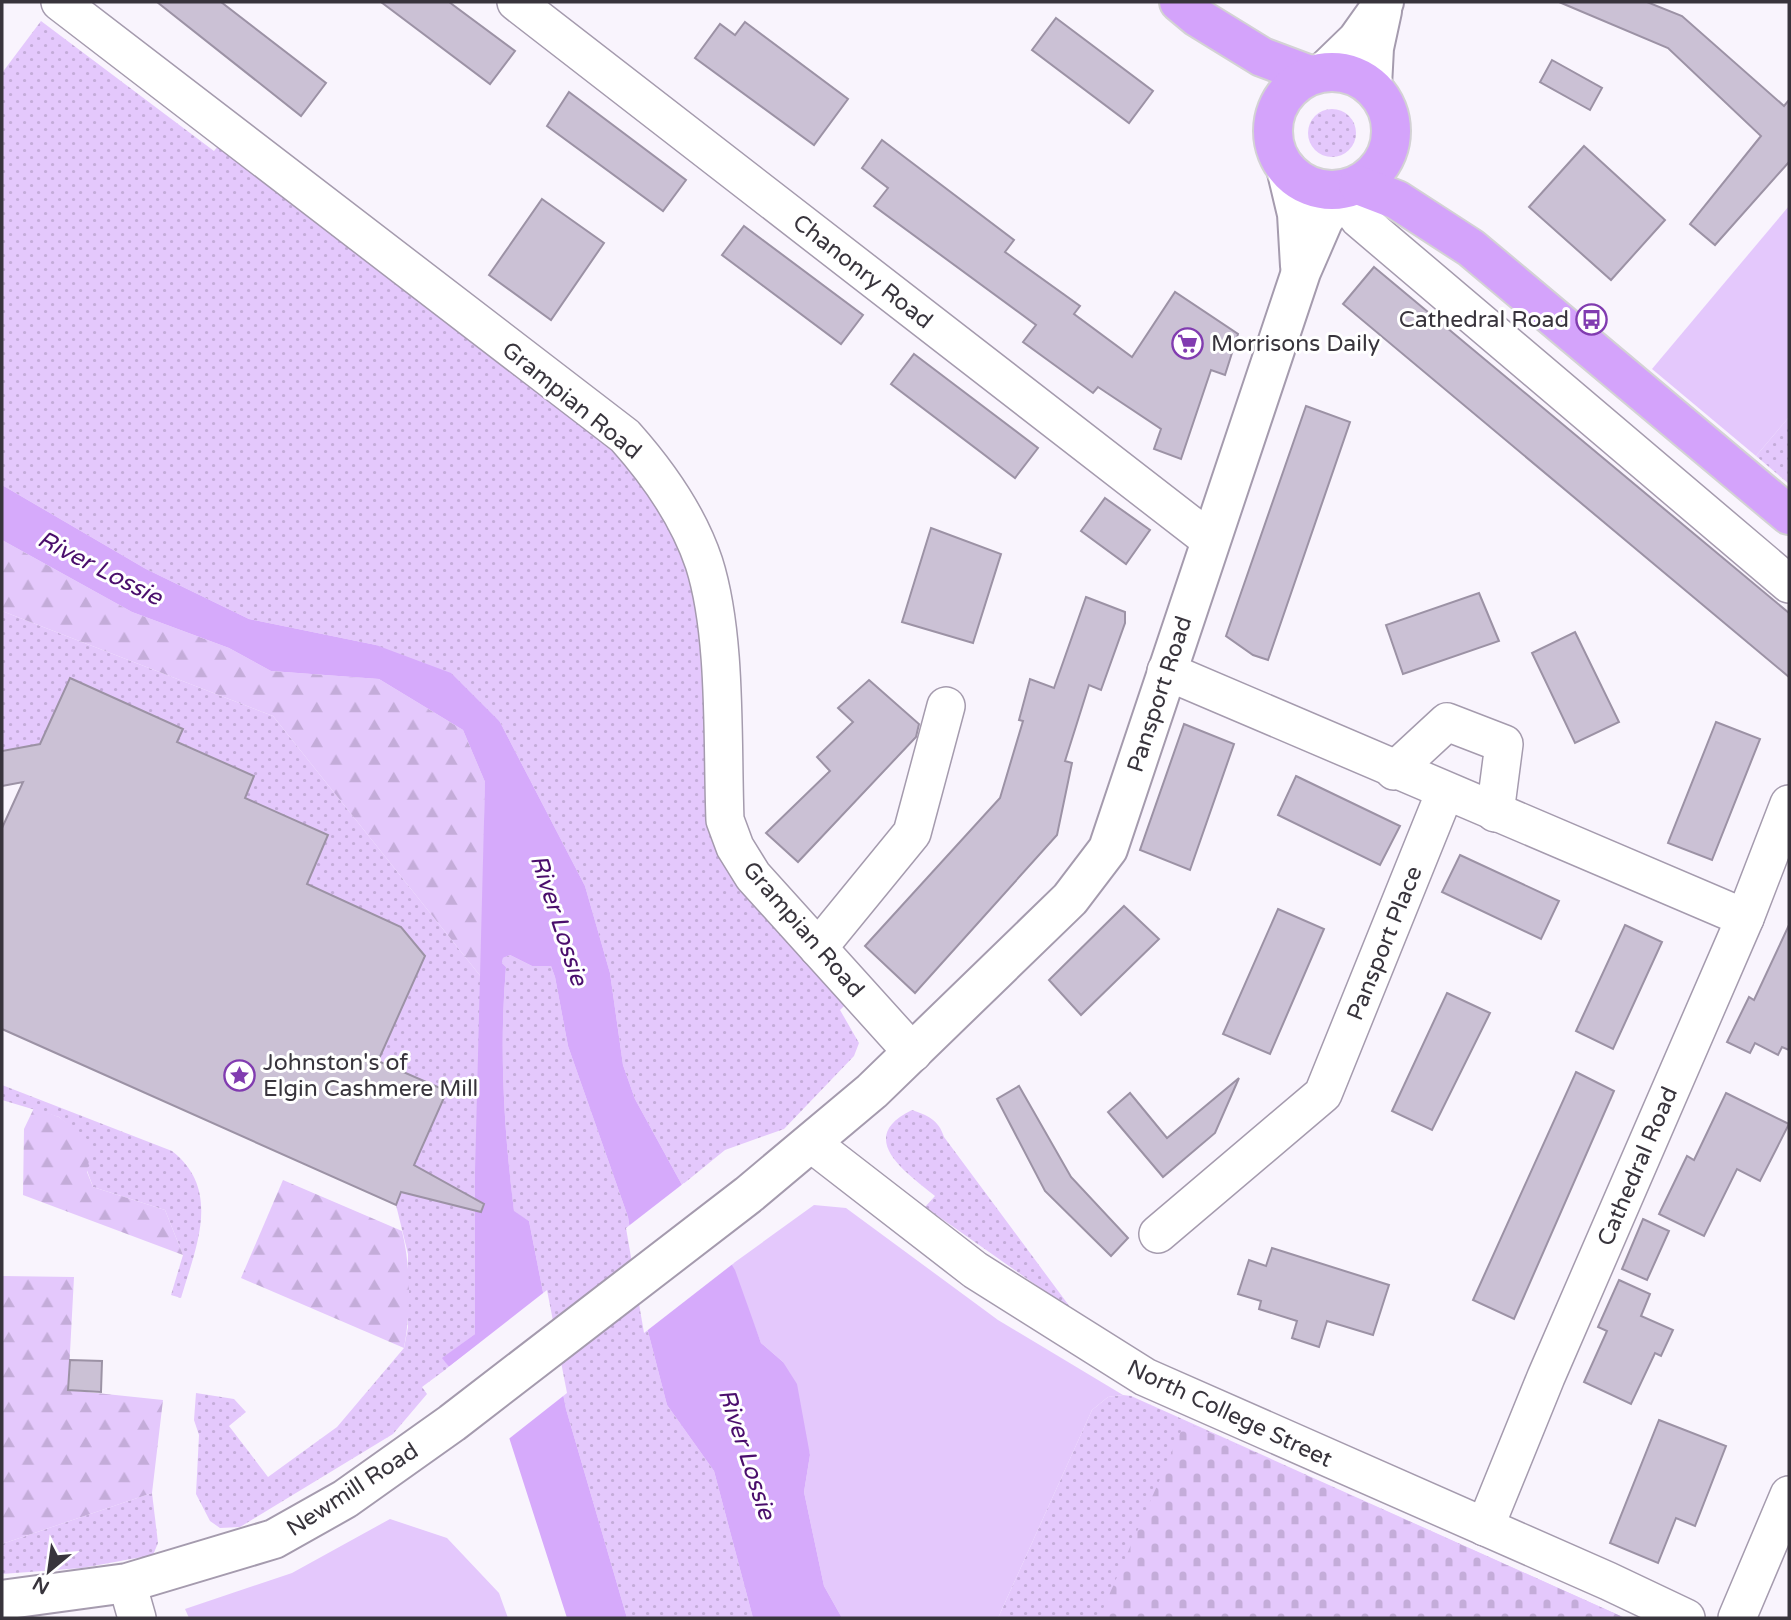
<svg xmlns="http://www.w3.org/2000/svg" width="1791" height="1620" viewBox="0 0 1791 1620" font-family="'Varela Round',sans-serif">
<defs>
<pattern id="grass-dots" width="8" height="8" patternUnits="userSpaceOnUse" patternTransform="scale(1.75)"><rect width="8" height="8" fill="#e4c8fc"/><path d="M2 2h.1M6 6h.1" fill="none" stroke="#c4acd9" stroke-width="1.8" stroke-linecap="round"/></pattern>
<pattern id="forest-firs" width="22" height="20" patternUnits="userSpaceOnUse" patternTransform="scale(1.75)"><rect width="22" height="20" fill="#e4c8fc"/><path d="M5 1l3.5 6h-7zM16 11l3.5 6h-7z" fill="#c4acd9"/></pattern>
<pattern id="cemetery-stones" width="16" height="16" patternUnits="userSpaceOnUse" patternTransform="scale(1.75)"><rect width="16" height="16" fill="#e4c8fc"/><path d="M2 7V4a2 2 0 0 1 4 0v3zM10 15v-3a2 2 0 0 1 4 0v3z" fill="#c4acd9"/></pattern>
</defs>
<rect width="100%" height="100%" fill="#f9f4fd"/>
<g fill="url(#grass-dots)">
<path d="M 41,21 L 214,151 L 219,145 L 614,450 L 639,479 L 666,517 L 682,553 L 697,604 L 711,817 L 849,1001 L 840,1010 L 859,1043 L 854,1056 L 784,1129 L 725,1150 L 682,1185 L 635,1099 L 623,1065 L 610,973 L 585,886 L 500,722 L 376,645 L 249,619 L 146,569 L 2,485 L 2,73 Z"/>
<circle cx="1332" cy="133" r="24"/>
<path d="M 1789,417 L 1789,484 L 1756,456 Z"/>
<path d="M 2,611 L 273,716 L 482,978 L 475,1334 L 443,1358 L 449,1367 L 422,1387 L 427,1394 L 393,1434 L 240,1527 L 220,1528 L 210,1521 L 196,1494 L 199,1435 L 194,1420 L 196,1393 L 234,1399 L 246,1412 L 229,1426 L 268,1477 L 337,1427 L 404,1348 L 408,1327 L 408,1254 L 396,1205 L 447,1091 L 378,1061 L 425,956 L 401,927 L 307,884 L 328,835 L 245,798 L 254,776 L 177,741 L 182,728 L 70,678 L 40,744 L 2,751 Z"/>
<path d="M 510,955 L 532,966 L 551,966 L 555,977 L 568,1046 L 628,1217 L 644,1316 L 667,1405 L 714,1471 L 753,1618 L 627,1618 L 566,1409 L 529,1221 L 514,1212 C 504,1131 499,1048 506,967 L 502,963 L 503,958 Z"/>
<path d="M 2,1085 L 172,1151 C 222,1190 196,1247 181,1298 L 171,1295 L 183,1255 L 165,1210 L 93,1187 L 72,1129 L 59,1117 L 2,1100 Z"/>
<path d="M 912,1110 C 927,1115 939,1120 944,1137 L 1073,1311 L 925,1207 L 935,1196 C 907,1173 854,1138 912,1110 Z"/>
<path d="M 1123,1395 L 1131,1396 L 1625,1618 L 998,1618 L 1092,1410 L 1108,1397 Z"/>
<path d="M 152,1493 L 158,1543 L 153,1555 L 82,1568 L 2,1574 L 2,1544 Z"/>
</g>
<g fill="url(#forest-firs)">
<path d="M 2,540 L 132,612 L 229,648 L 271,671 L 379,679 L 463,730 L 485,782 L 482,978 L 273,716 L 2,611 Z"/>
<path d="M 34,1108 L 59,1117 L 92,1143 L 87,1172 L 93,1187 L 165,1210 L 183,1255 L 23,1195 L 24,1129 Z"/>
<path d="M 283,1180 L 402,1231 C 411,1268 411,1311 404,1348 L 241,1278 Z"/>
<path d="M 2,1276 L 74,1277 L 68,1390 L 163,1400 L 152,1493 L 2,1544 Z"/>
</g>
<path fill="url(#cemetery-stones)" d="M 1185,1422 L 1245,1448 L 1625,1618 L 1099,1618 Z"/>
<g fill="#e4c8fc">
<path d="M 1789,206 L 1789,417 L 1756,456 L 1652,369 Z"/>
<path d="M 814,1205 L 846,1208 L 998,1320 L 1123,1395 L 1108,1397 L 1092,1410 L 998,1618 L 842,1618 L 824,1586 L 804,1492 L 810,1455 L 783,1362 L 761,1343 L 731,1265 Z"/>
<path d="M 390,1519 L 447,1538 L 499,1593 L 508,1618 L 189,1618 L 185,1609 L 292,1573 Z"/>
</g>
<path fill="#d6aafb" d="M 2,485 L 146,569 L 249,619 L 376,645 L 451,673 L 500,722 L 585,886 L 610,973 L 623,1065 L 635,1099 L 682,1185 L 735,1270 L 761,1343 L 783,1362 L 797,1384 L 810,1455 L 804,1492 L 824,1586 L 842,1618 L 753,1618 L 714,1471 L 667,1405 L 644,1316 L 628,1217 L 568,1046 L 555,977 L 551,966 L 532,966 L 510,955 L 503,958 L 502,963 L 506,967 C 499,1048 504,1131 514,1211 L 529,1221 L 566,1409 L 627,1618 L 567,1618 L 479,1344 L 449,1367 L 442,1358 L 475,1334 L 475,1172 L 485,782 L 463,730 L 379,679 L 271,671 L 229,648 L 132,612 L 2,540 Z"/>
<g fill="#f9f4fd">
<path d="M 684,1183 L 734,1263 L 644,1333 L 626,1228 Z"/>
<path d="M 547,1290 L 567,1393 L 506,1441 L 477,1349 L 450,1370 L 446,1369 Z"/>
</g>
<g fill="#cbc1d5" stroke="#9c92a5" stroke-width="2">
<path d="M 157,2 L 221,2 L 326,83 L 301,116 Z"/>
<path d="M 381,2 L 449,2 L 515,51 L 490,84 Z"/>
<path d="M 1559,2 L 1647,2 L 1682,16 L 1784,106 L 1789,100 L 1789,162 L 1715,245 L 1690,224 L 1761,136 L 1668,48 Z"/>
<path d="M 1056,18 L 1153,91 L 1129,123 L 1032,50 Z"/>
<path d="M 745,22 L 848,99 L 814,145 L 695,58 L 720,24 L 735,35 Z"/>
<path d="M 1552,60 L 1602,88 L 1590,110 L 1540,82 Z"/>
<path d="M 569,92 L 686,180 L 663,211 L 547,126 Z"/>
<path d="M 882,140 L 1014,240 L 1005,252 L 1080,306 L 1074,314 L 1132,357 L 1175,292 L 1238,334 L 1225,375 L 1211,370 L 1181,459 L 1154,449 L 1161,429 L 1098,387 L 1093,393 L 1023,342 L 1036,325 L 874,206 L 888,188 L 862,168 Z"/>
<path d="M 1584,146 L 1665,220 L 1611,280 L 1529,207 Z"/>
<path d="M 542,199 L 604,243 L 551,320 L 489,275 Z"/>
<path d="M 744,226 L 863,315 L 841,344 L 722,255 Z"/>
<path d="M 1374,267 L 1789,613 L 1789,677 L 1343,304 Z"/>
<path d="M 914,354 L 1038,448 L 1015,478 L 891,384 Z"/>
<path d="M 1306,406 L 1350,422 L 1268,660 L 1253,655 L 1226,636 Z"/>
<path d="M 1105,498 L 1150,530 L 1126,564 L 1081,531 Z"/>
<path d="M 931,528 L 1001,554 L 973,643 L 902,622 Z"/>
<path d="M 1479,593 L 1499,641 L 1403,674 L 1386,625 Z"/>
<path d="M 1086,597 L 1125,612 L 1125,623 L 1101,690 L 1089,685 L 1065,761 L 1072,763 L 1057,835 L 915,993 L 865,946 L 1000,798 L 1023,721 L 1019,720 L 1030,679 L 1054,688 Z"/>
<path d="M 1575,632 L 1619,722 L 1575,743 L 1532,653 Z"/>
<path d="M 70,678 L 183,729 L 177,742 L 254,776 L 245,798 L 328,835 L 307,884 L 401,927 L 425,956 L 378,1061 L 447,1091 L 414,1165 L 484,1204 L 481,1212 L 401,1192 L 396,1205 L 2,1029 L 2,828 L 23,782 L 2,786 L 2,751 L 40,744 Z"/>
<path d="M 869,680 L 919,724 L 916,737 L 798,862 L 766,833 L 830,771 L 817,757 L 853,722 L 838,708 Z"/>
<path d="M 1716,722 L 1760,739 L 1712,860 L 1668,843 Z"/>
<path d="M 1184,724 L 1234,744 L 1190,870 L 1140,850 Z"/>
<path d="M 1296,776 L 1400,826 L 1380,865 L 1278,815 Z"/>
<path d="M 1460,855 L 1559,901 L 1541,939 L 1442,892 Z"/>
<path d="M 1124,906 L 1159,939 L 1081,1015 L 1049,980 Z"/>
<path d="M 1278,909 L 1324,929 L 1270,1054 L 1223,1034 Z"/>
<path d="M 1625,925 L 1662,942 L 1613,1049 L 1576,1031 Z"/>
<path d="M 1789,925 L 1789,1050 L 1782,1047 L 1778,1055 L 1755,1043 L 1750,1053 L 1727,1042 L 1749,997 L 1754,1000 Z"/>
<path d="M 1447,993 L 1490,1013 L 1432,1130 L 1392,1111 Z"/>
<path d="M 1576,1072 L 1614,1091 L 1514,1319 L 1473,1300 Z"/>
<path d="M 1239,1078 L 1215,1133 L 1163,1177 L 1108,1112 L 1130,1093 L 1167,1138 Z"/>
<path d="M 1019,1086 L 1071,1177 L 1128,1238 L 1111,1256 L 1045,1191 L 997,1099 Z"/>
<path d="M 1726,1093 L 1789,1124 L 1760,1181 L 1737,1169 L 1704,1236 L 1659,1214 L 1687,1156 L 1694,1160 Z"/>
<path d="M 1643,1219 L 1669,1231 L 1647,1280 L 1622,1269 Z"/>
<path d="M 1272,1248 L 1389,1285 L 1373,1335 L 1327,1321 L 1319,1347 L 1292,1338 L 1297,1321 L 1259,1309 L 1261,1301 L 1238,1294 L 1249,1260 L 1266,1266 Z"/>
<path d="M 1619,1280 L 1650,1294 L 1641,1316 L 1673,1330 L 1661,1356 L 1655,1353 L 1631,1404 L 1584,1382 L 1607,1331 L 1598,1327 Z"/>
<path d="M 70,1360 L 102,1361 L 101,1392 L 68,1390 Z"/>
<path d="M 1659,1420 L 1726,1446 L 1695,1526 L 1676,1518 L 1658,1563 L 1610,1543 Z"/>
</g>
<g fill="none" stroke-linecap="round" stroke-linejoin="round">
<defs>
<g id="minor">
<path d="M 60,2 L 625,436 C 658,473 688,515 704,563 C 727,635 722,742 725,820 L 735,847 L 753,876 L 913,1053"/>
<path d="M 516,2 L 1210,540"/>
<path d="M 1342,196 L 1359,219 L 1789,584"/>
<path d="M 1166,671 L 1745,918"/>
<path d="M 1394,771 L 1447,722 L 1504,744 L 1495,813"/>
<path d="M 818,948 L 912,833 L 946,706"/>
<path d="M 811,1143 L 975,1270 L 1145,1377 L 1608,1581 L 1686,1618"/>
<path d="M 1158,1234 L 1323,1094 L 1445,792"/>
<path d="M 1485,1527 L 1546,1377 L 1745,918 L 1789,804"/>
<path d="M 127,1583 L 137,1618"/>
<path d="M 1737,1618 L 1789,1495"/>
</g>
<g id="tertiary">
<path d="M 1325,71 L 1357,40 L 1384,2"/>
<path d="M 1372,86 L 1374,48 L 1382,11"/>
<path d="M 1286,168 L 1297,214 L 1300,266"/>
<path d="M 2,1600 L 127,1583 L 274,1539 L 345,1499 L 452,1423 L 748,1195 L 872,1091 L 1070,899 L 1108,849 L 1301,272 L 1324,219 L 1350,188"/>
</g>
<g id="trunk">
<path d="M 1179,2 L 1197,17 L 1262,57 L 1310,75"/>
<circle cx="1332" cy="131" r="59"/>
<path d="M 1358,185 L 1397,200 L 1471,248 L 1789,515"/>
</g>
</defs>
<use href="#minor" stroke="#a59bae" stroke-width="40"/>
<use href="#tertiary" stroke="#a59bae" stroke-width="42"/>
<use href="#trunk" stroke="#d3d2d4" stroke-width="42"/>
<use href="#minor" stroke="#fff" stroke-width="37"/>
<use href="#tertiary" stroke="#fff" stroke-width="38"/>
<use href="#trunk" stroke="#d4a3fb" stroke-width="38"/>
</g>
<defs>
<symbol id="bus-ring" viewBox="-11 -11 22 22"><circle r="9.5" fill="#fff" stroke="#813cb0" stroke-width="1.5"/><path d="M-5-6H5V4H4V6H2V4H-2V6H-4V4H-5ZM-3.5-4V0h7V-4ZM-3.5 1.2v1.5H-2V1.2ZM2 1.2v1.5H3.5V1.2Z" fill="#813cb0"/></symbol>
<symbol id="supermarket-ring" viewBox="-11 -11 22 22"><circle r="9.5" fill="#fff" stroke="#813cb0" stroke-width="1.5"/><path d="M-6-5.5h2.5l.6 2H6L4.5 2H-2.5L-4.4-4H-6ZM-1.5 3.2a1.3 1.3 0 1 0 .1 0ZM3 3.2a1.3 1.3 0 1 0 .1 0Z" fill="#813cb0"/></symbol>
<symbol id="sight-ring" viewBox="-11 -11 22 22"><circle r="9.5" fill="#fff" stroke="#813cb0" stroke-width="1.5"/><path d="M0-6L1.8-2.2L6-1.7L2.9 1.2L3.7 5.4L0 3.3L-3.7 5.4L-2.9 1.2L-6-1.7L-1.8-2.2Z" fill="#813cb0"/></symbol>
</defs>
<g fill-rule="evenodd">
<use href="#bus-ring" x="1574" y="302" width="35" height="35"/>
<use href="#supermarket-ring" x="1170" y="326" width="35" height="35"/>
<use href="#sight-ring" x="222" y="1058" width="35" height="35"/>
</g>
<g text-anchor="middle" stroke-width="6" stroke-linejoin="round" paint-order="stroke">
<g font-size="23" fill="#38343c" stroke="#fff">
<text transform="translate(863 271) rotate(38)" y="8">Chanonry Road</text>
<text transform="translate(572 400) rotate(39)" y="8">Grampian Road</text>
<text transform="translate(1159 694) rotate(-72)" y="8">Pansport Road</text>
<text transform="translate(804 929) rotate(49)" y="8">Grampian Road</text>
<text transform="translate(1384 943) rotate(-68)" y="8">Pansport Place</text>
<text transform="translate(1637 1166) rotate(-67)" y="8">Cathedral Road</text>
<text transform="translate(1230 1413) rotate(25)" y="8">North College Street</text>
<text transform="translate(352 1489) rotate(-33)" y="8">Newmill Road</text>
</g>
<g font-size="23" fill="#38343c" stroke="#fff" text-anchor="start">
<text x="1569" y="327" text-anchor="end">Cathedral Road</text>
<text x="1211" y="351">Morrisons Daily</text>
<text x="263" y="1070">Johnston's of<tspan x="263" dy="26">Elgin Cashmere Mill</tspan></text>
</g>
<g font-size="24" font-style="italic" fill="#4a0e6c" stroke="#fff">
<text transform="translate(100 568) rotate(27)" y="8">River Lossie</text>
<text transform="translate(559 920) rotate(72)" y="8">River Lossie</text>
<text transform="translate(747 1454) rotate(72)" y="8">River Lossie</text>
</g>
</g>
<rect width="1791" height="1620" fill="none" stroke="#38343c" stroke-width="7"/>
<g transform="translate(49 1571) rotate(209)" stroke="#ffffff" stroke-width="5" paint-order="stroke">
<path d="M0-5L12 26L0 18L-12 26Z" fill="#38343c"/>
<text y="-10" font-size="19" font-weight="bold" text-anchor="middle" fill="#38343c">N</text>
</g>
</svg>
